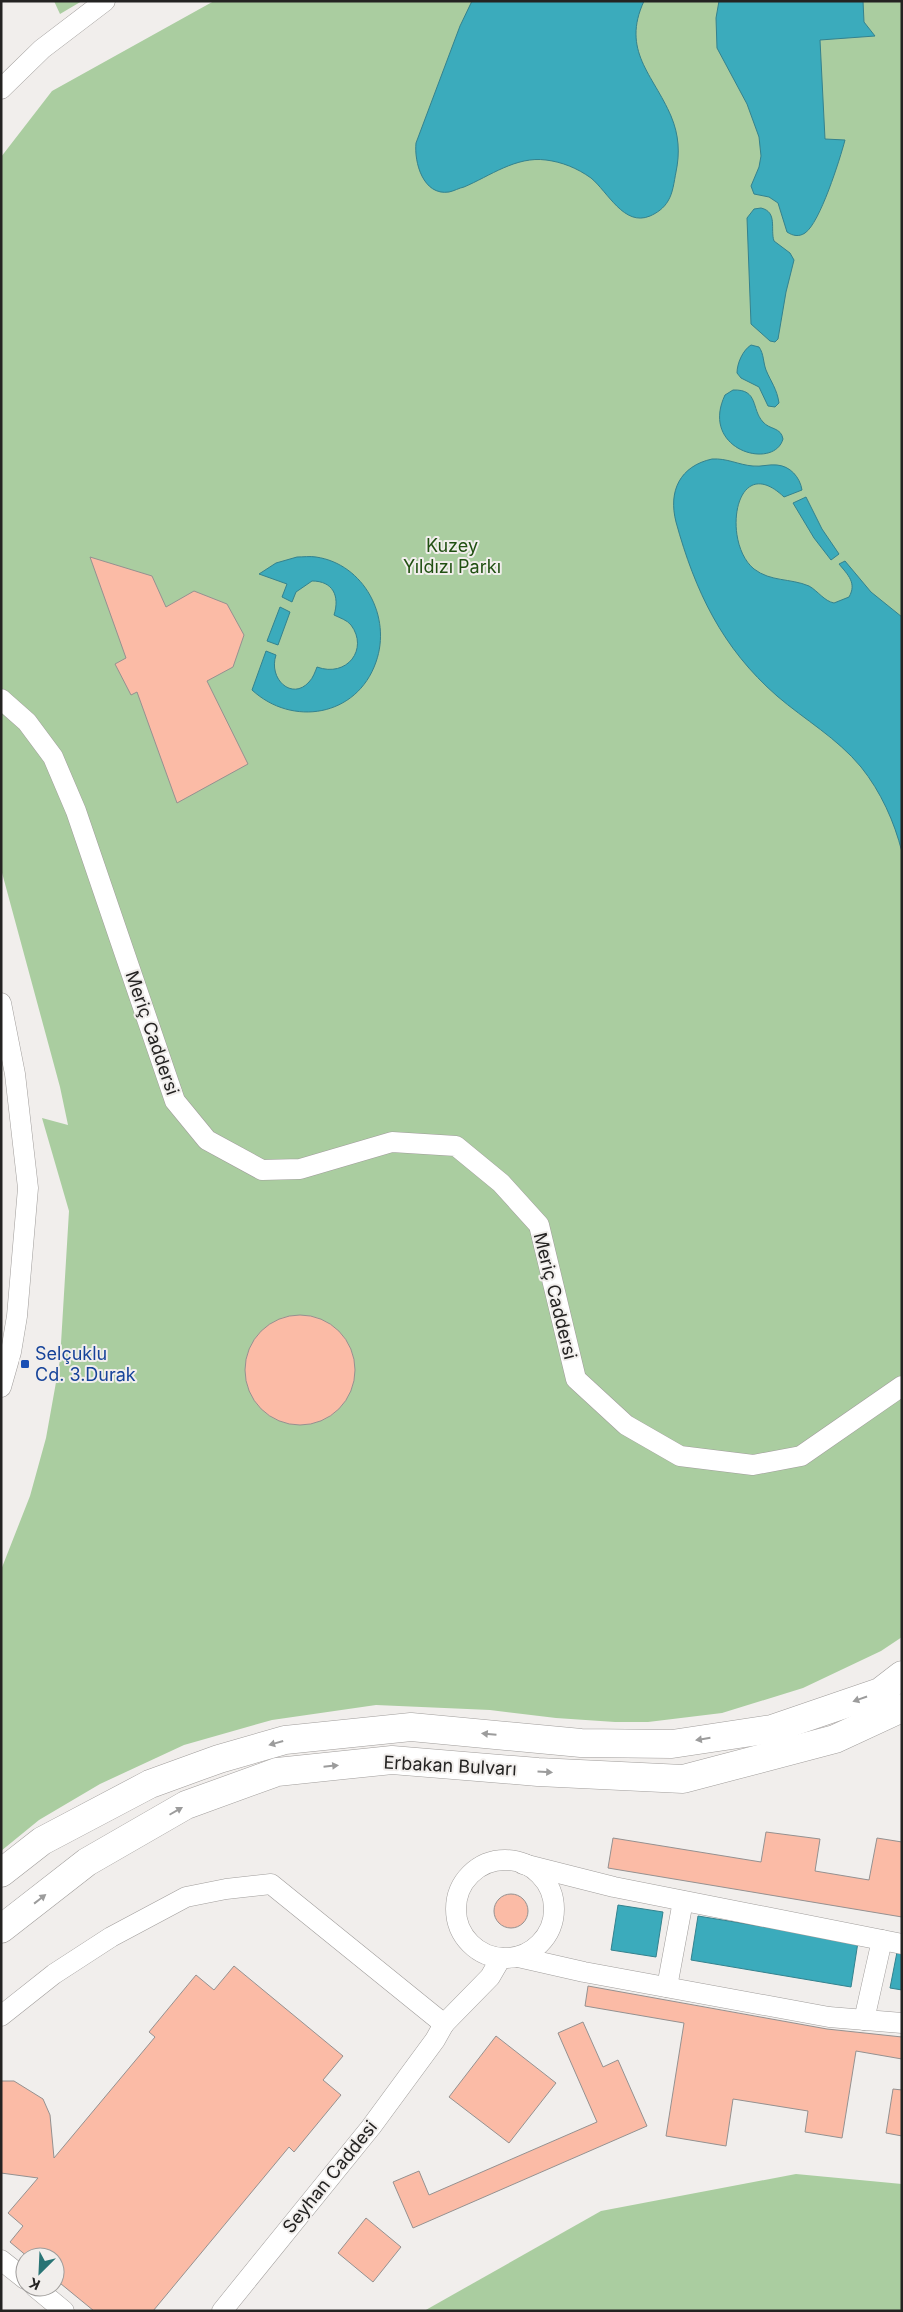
<svg xmlns="http://www.w3.org/2000/svg" width="903" height="2312" viewBox="0 0 903 2312" font-family="Inter,sans-serif">
<rect width="100%" height="100%" fill="#f1eeec"/>
<g fill="#aacda0">
<path d="M 54,1 L 82,1 L 60,14 Z"/>
<path d="M 214,1 L 902,1 L 902,1637 L 881,1651 L 803,1688 L 722,1713 L 648,1722 L 615,1722 L 556,1718 L 490,1710 L 376,1705 L 272,1720 L 184,1745 L 100,1784 L 39,1820 L 1,1851 L 1,1570 L 30,1496 L 46,1438 L 60,1360 L 69,1211 L 42,1118 L 68,1125 L 60,1087 L 1,869 L 1,157 L 52,91 Z"/>
<path d="M 796,2174 L 902,2184 L 902,2311 L 424,2311 L 601,2211 Z"/>
</g>
<g fill="#3babbc" stroke="#34828e">
<path d="M 472,1 L 644,1 C 621,51 653,74 671,116 C 679,135 680,153 676,172 C 674,182 673,193 668,201 C 664,208 657,213 650,216 C 624,227 608,192 591,178 C 577,168 562,162 546,160 C 516,156 490,176 464,187 C 459,188 454,191 449,192 C 423,196 414,162 416,143 L 460,26 Z"/>
<path d="M 719,1 L 863,1 L 864,22 L 875,36 L 820,40 L 825,139 L 845,140 C 840,159 820,223 805,233 C 799,237 793,236 787,232 L 778,203 L 769,197 L 754,194 L 751,186 L 759,167 L 761,156 L 759,137 L 747,104 L 717,48 L 716,18 Z"/>
<path d="M 761,208 C 778,212 770,229 774,241 L 790,253 L 794,260 L 786,292 L 778,339 L 775,342 L 770,341 L 751,324 L 747,218 L 754,209 Z"/>
<path d="M 751,345 L 759,347 C 764,354 763,362 766,370 C 771,382 777,389 779,403 L 775,407 L 768,406 L 759,387 L 741,378 L 737,373 C 737,363 743,350 751,345 Z"/>
<path d="M 733,390 C 759,389 751,409 763,422 C 770,430 781,427 783,439 C 774,471 699,450 725,395 Z"/>
<path d="M 712,459 C 727,458 739,465 753,466 C 761,467 769,464 777,465 C 790,466 800,477 802,490 L 784,497 C 735,450 721,542 754,569 C 771,582 790,578 809,586 C 818,591 824,601 834,603 L 849,597 C 857,583 848,575 839,564 L 845,561 L 871,592 L 902,617 L 902,852 C 894,821 881,792 861,767 C 837,738 805,720 777,696 C 722,648 695,591 676,522 C 668,491 680,466 712,459 Z"/>
<path d="M 806,497 L 822,529 L 839,554 L 831,560 L 814,538 L 793,503 Z"/>
<path d="M 297,557 C 303,557 310,556 316,557 C 364,564 392,617 376,662 C 357,717 292,727 252,690 L 266,651 L 276,655 C 268,679 292,701 309,682 C 313,678 315,672 317,667 C 347,678 369,649 351,625 C 347,620 340,618 334,615 C 340,596 333,581 312,581 L 296,592 L 292,602 L 282,597 L 287,584 L 259,574 L 276,563 Z"/>
<path d="M 280,607 L 290,612 L 278,645 L 267,641 Z"/>
<path d="M 618,1905 L 663,1912 L 656,1957 L 611,1950 Z"/>
<path d="M 698,1916 L 858,1942 L 851,1987 L 691,1960 Z"/>
<path d="M 898,1947 L 902,1947 L 902,1990 L 890,1988 Z"/>
</g>
<g fill="#fbbba6" stroke="#959190">
<path d="M 90,557 L 152,576 L 166,607 L 194,591 L 227,604 L 244,635 L 233,667 L 207,681 L 248,764 L 177,803 L 137,692 L 131,695 L 115,664 L 126,658 Z"/>
<circle cx="300" cy="1370" r="55"/>
<path d="M 766,1832 L 820,1839 L 815,1871 L 869,1880 L 877,1838 L 902,1842 L 902,1917 L 608,1868 L 613,1838 L 761,1862 Z"/>
<circle cx="511" cy="1911" r="17"/>
<path d="M 234,1966 L 343,2056 L 323,2080 L 341,2095 L 294,2152 L 289,2147 L 153,2311 L 94,2311 L 55,2279 L 55,2257 L 28,2257 L 10,2242 L 23,2226 L 8,2213 L 38,2178 L 1,2173 L 1,2081 L 14,2081 L 43,2099 L 50,2115 L 54,2158 L 155,2037 L 149,2032 L 196,1975 L 214,1990 Z"/>
<path d="M 588,1986 L 827,2029 L 902,2037 L 902,2059 L 856,2051 L 842,2138 L 805,2132 L 808,2111 L 733,2099 L 726,2146 L 666,2136 L 684,2023 L 585,2006 Z"/>
<path d="M 583,2022 L 603,2067 L 618,2060 L 647,2126 L 413,2228 L 393,2182 L 419,2171 L 429,2195 L 597,2122 L 558,2033 Z"/>
<path d="M 496,2036 L 556,2083 L 509,2143 L 449,2097 Z"/>
<path d="M 893,2089 L 902,2090 L 902,2136 L 886,2133 Z"/>
<path d="M 366,2218 L 401,2247 L 373,2282 L 338,2253 Z"/>
</g>
<g fill="none" stroke-linecap="round" stroke-linejoin="round">
<defs>
<g id="minor">
<path d="M 1,89 L 42,49 L 105,1"/>
<path d="M 1,699 L 27,722 L 53,757 L 76,811 L 175,1101 L 207,1140 L 262,1170 L 300,1169 L 392,1142 L 456,1146 L 501,1183 L 539,1225 L 576,1379 L 626,1425 L 680,1456 L 753,1465 L 801,1456 L 902,1386"/>
<path d="M 1,1003 L 15,1074 L 28,1188 L 17,1316 L 11,1352 L 1,1387"/>
<circle cx="505" cy="1909" r="49"/>
<path d="M 523,1864 L 614,1887 L 902,1944"/>
<path d="M 518,1957 L 584,1972 L 829,2017 L 902,2023"/>
<path d="M 667,1987 L 683,1901"/>
<path d="M 1,2016 L 54,1974 L 111,1937 L 186,1897 L 226,1889 L 271,1884 L 444,2024 L 435,2040 L 371,2127 L 222,2311"/>
<path d="M 864,2020 L 882,1940"/>
<path d="M 444,2024 L 490,1977 L 501,1958"/>
<path d="M 1,2260 L 25,2279"/>
<path d="M 35,2287 L 64,2311"/>
</g>
<g id="highway">
<path d="M 1,1873 L 42,1841 L 150,1784 L 219,1759 L 285,1740 L 411,1727 L 581,1743 L 672,1744 L 772,1729 L 880,1692 L 902,1675"/>
<path d="M 1,1929 L 87,1862 L 186,1805 L 277,1772 L 392,1760 L 538,1772 L 683,1779 L 835,1739 L 902,1708"/>
</g>
</defs>
<use href="#minor" stroke="#a09d9b" stroke-width="21"/>
<use href="#highway" stroke="#a09d9b" stroke-width="29"/>
<use href="#minor" stroke="#fff" stroke-width="20"/>
<use href="#highway" stroke="#fff" stroke-width="28"/>
</g>
<defs><path id="oneway-solid" d="M-6-.8H1V-3.2L6.5 0L1 3.2V.8H-6Z" transform="scale(1.25)"/></defs>
<g fill="#9c9c9c">
<use href="#oneway-solid" transform="translate(860 1699) rotate(161)"/>
<use href="#oneway-solid" transform="translate(489 1734) rotate(-175)"/>
<use href="#oneway-solid" transform="translate(703 1739) rotate(171)"/>
<use href="#oneway-solid" transform="translate(276 1743) rotate(164)"/>
<use href="#oneway-solid" transform="translate(331 1766) rotate(-6)"/>
<use href="#oneway-solid" transform="translate(545 1772) rotate(3)"/>
<use href="#oneway-solid" transform="translate(176 1811) rotate(-30)"/>
<use href="#oneway-solid" transform="translate(40 1899) rotate(-38)"/>
</g>
<rect fill="#1a4fb4" stroke="#f1eeec" stroke-width="2" x="20" y="1359" width="10" height="10" rx="2.5"/>
<g text-anchor="middle" stroke-width="4" stroke-linejoin="round" paint-order="stroke">
<g font-size="18" fill="#215012" stroke="#f1eeec">
<text x="452" y="552">Kuzey<tspan x="452" dy="21">Yıldızı Parkı</tspan></text>
</g>
<g font-size="18" fill="#242322" stroke="#f1eeec">
<text transform="translate(152 1033) rotate(71)" y="6">Meriç Caddersi</text>
<text transform="translate(555 1296) rotate(76)" y="6">Meriç Caddersi</text>
<text transform="translate(450 1766) rotate(3)" y="6">Erbakan Bulvarı</text>
<text transform="translate(330 2177) rotate(-51)" y="6">Seyhan Caddesi</text>
</g>
<g font-size="18" fill="#164399" stroke="#f1eeec" text-anchor="start">
<text x="35" y="1360">Selçuklu<tspan x="35" dy="21">Cd. 3.Durak</tspan></text>
</g>
</g>
<rect width="903" height="2312" fill="none" stroke="#242322" stroke-width="5"/>
<g transform="translate(40 2272) rotate(204)"><circle r="24" fill="#f1eeec" stroke="#9f9d9b"/>
<path d="M0-4L9 19L0 12L-9 19Z" fill="#297475"/>
<text y="-8" font-size="14" font-weight="bold" text-anchor="middle" fill="#242322">K</text>
</g>
</svg>
